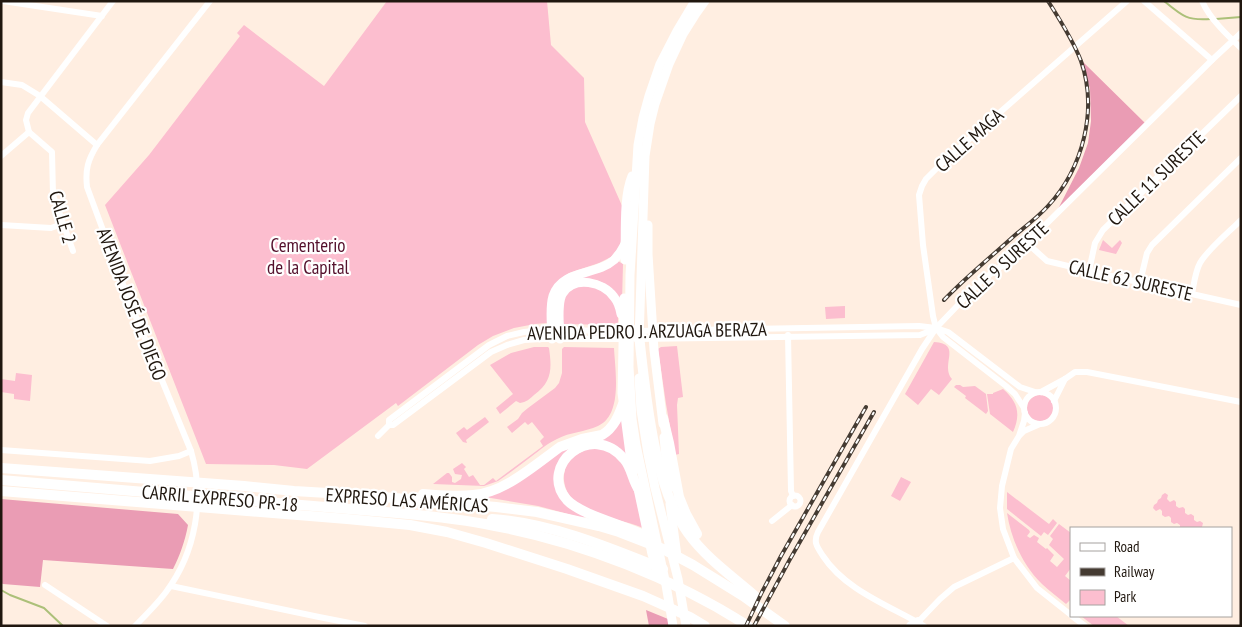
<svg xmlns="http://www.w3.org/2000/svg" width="1242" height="627" viewBox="0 0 1242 627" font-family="'PT Sans Narrow',sans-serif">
<rect width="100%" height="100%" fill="#ffeee1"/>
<g fill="#fcbecf">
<path d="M 387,1 L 547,1 L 551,45 L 584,78 L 585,122 L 623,208 L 621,240 L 620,246 L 611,257 L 599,263 L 569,273 L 558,281 L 547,323 L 535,324 L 514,328 L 493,336 L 478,345 L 398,406 L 396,403 L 307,469 L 274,465 L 206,464 L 105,205 L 149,155 L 240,36 L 237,33 L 244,25 L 324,86 Z"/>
<path d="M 1103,240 L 1112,248 L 1120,240 L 1122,243 L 1116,254 L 1099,250 Z"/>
<path d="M 618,261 L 623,264 L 622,302 C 602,274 592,278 562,285 Z"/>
<path d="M 580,285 C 586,286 595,286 600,289 C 613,295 619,310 618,324 L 611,323 L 611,325 L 564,324 L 562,323 L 564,299 L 568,292 Z"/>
<path d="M 845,306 L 845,318 L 826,319 L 825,307 Z"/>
<path d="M 934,342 C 963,344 940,364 952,379 L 939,395 L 931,389 L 918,405 L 905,394 Z"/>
<path d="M 677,346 L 683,397 L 678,398 L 677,405 L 679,454 L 675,455 L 666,404 L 658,349 L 661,347 Z"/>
<path d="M 534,347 L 548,347 L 549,348 C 552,369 552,382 534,395 C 530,399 526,402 520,403 L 516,401 L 500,414 L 496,408 L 513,394 L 490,365 L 511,353 Z"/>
<path d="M 564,347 L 614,348 C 615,370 623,415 598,426 C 585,432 570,432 557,439 C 548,443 540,450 532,456 C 521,464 510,473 498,481 L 484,486 L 433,484 L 447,473 L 449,473 L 452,477 L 452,482 L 455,483 L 461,479 L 462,475 L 455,474 L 453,469 L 462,463 L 466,467 L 464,469 L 469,477 L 473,475 L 480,485 L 484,485 L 493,478 L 496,481 L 543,446 L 540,441 L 544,437 L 532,422 L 528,425 L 525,422 L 512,433 L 507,427 L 518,419 L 522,413 L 528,408 L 555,388 L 559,383 L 562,373 L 562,349 Z"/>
<path d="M 16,373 L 32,375 L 30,401 L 14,399 L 14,394 L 1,392 L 1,379 L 15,381 Z"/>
<path d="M 956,385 L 960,385 L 963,387 L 975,386 L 986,394 L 988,411 L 986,414 L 965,398 L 966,396 L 954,387 Z"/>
<path d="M 1003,389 C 1018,402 1021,414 1013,432 L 990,414 L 987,394 L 993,394 L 993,393 Z"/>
<circle cx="1040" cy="408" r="13"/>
<path d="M 621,416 L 629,460 L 619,452 L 581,446 L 557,480 L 585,517 L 583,518 L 538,506 L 485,497 L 560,450 L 597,439 Z"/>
<path d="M 485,417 L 489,422 L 466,440 L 467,443 L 463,442 L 456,433 L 464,427 L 467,430 Z"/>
<path d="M 591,447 L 610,451 L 625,465 L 635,493 L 643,528 C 618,517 568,515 564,481 C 563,475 566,463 570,459 C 576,454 584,451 591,447 Z"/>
<path d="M 901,477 L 911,482 L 900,501 L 891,496 Z"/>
<path d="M 1007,492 L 1049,524 L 1053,519 L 1057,523 L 1048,535 L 1044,532 L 1041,536 L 1007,509 Z"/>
<path d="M 1165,493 L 1168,495 L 1167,499 L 1170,502 L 1174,500 L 1176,502 L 1176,506 L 1179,508 L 1183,507 L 1185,509 L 1185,513 L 1188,515 L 1191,514 L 1194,516 L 1194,520 L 1197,522 L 1200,521 L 1203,523 L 1202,527 L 1198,528 L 1180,528 L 1180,525 L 1177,523 L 1174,524 L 1171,522 L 1171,518 L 1169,516 L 1165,517 L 1162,515 L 1162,511 L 1160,509 L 1156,511 L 1153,508 L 1154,505 L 1157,503 L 1158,500 L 1161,498 L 1162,495 Z"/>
<path d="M 1007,513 L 1029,530 L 1030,532 L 1027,536 L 1030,538 L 1034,535 L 1039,538 L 1037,542 L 1046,549 L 1047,548 L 1054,555 L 1050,561 L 1057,567 L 1064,559 L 1049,545 L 1053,539 L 1050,536 L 1059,524 L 1071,533 L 1071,568 L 1065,576 L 1071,581 L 1071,599 L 1066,604 C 1058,597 1049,591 1042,584 C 1023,566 1011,539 1007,513 Z"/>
<path d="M 1081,616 L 1116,616 L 1129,626 L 1094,626 Z"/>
</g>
<g fill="#ea9cb4">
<path d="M 1082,61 L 1145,123 L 1058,209 L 1079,168 L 1088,143 L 1091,121 L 1090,89 Z"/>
<path d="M 1,499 L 178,514 L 188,525 C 185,541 180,555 173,569 L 43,560 L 40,587 L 3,584 L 1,583 Z"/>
<path d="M 646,610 L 668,619 L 669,626 L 649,626 Z"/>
</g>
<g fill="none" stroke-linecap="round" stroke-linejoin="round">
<g stroke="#acc079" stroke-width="2">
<path d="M 1164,1 C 1182,16 1187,21 1211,19"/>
<path d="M 1216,19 L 1241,17"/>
<path d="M 1,590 L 10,595 L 44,608 L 63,626"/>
</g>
<g stroke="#fff" stroke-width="6">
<path d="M 3,1 L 102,16"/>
<path d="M 1144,1 L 1212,60"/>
<path d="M 1202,1 C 1210,19 1227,35 1241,48"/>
<path d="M 1,82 L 22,85 L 40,96 L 97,145"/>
<path d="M 29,132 L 26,120 L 28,113 L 113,1"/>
<path d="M 29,132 L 52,152 L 53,195 L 73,251"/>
<path d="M 1,156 L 29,132"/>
<path d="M 1,225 L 51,228 L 62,224"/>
<path d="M 1027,243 L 1047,261 L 1089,271 L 1241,305"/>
<path d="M 1089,271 L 1095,243 L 1103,230 L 1241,96"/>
<path d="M 1140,282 L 1147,253 L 1152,245 L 1241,158"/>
<path d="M 1192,294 C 1194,284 1195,272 1200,263 C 1208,249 1229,232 1241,220"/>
<path d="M 637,331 L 919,326 L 936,328 L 948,332 L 1020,387 L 1035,392"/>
<path d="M 788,335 L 791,491 L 793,496"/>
<path d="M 636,339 L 920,335 L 935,329"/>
<path d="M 1041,392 L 1065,379 L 1075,372 L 1087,372 L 1241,402"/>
<circle cx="1040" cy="408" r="16"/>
<path d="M 1054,401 L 1065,379"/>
<path d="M 1024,408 L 1015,394 L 1006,386 L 943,337 L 936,328 L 933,316 L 923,245 L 919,195 L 922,186 L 926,179 L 941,164 L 1127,1"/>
<path d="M 1025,413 L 1024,421 L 1019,436 L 1011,449 L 1002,486 L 1000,508 L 1003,529 L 1014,558 L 1037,588 L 1071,615"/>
<path d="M 389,425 L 393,425 L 491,352 L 507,345 L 524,340 L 542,339 L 626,339"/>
<path d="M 1020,435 L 1024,431 L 1040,424"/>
<path d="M 378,436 L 389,425 L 389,420 L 489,345 L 507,336 L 524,332 L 542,330 L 627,331"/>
<path d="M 1,450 L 150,461 L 179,456 L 191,451"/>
<circle cx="795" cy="501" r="5.5"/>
<path d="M 772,521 L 792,505"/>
<path d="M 45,585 L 107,626"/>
<path d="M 171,586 L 319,617 L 365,626"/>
<path d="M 1072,616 L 1085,626"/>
<path d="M 918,622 L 940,599 L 954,587 L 1014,558"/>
<path d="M 135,626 C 146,615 157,604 166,592 C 196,552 205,498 191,451 L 127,295 L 87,187 C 85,169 88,160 97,145 L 210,1"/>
<path d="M 924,626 C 890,606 845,590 823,556 C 817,547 813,542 818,532 L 881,421 L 922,349 L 936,328 L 982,280 L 1006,263 L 1027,243 L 1212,60 L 1241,33"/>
</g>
<g stroke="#fff" stroke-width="9">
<path d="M 648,225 L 648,254 L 654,350 L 663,424"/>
<path d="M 625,260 C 626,236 623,197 632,176"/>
<path d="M 624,298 L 622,393 L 630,454 L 634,471"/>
<path d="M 552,339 C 552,325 549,309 553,296 C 562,269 596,276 614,260 C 619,255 622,250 625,244"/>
<path d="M 560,339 C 560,326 556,303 563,293 C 575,275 603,282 614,297 C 618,302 620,308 621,314"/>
<path d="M 639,340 L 645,156 L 650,124 L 655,104 L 669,64 L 683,34 L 695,15 L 705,1"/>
<path d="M 639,378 L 641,410 L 648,454 L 655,488 L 678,579 L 686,626"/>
<path d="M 664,437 L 669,489"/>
<path d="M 637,484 L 652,554 L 657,571"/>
<path d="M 670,504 L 677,556"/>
<path d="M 673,626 L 666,585 L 636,445 L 632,419 L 629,367 L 630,275 L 638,145 L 643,118 L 649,96 L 660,64 L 677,31 L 695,1"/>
</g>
<g stroke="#fff" stroke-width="10">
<path d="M 639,335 C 643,373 647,411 655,448 C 661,478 670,508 688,533 C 706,558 732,576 755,596"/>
<path d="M 663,418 L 669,443 L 679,497 L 686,514 L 697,534"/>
<path d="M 1,468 L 244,486 L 294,491 L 361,495 L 496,507 L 537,512 L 599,526 L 619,532 L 663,549 L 693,565 L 743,596 L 785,626"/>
<path d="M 1,480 L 397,513 C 430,516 463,519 495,526 C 581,542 675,579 748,626"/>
<path d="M 639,490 C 632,480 632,468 624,459 C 592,420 537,466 567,500 C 581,515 624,525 644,535"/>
<path d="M 1,491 L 347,519 L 410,525 L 447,532 L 486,543 L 567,569 L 643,596 L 690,617 L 705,626"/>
<path d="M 423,494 C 439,495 457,497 473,495 C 504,493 535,465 560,447 L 582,439 L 602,435 C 614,428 619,415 623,404"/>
<path d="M 492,519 C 551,523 608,547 663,569"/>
<path d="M 911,626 L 918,622 L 918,626"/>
</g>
<defs>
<g id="rail">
<path d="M 944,300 C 966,277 991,257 1014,236 C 1026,226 1038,217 1048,206 C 1083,168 1098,110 1081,61 C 1073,40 1060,20 1048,1"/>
<path d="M 746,626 L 762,592 L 781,556 L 866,407"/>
<path d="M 754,626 L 789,561 L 874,412"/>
</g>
</defs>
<use href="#rail" stroke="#453b32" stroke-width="4"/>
<use href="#rail" stroke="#fff" stroke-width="2" stroke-dasharray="5.5" stroke-linecap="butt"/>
</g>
<g text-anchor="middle" stroke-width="4.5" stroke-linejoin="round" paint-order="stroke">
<g font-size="19" fill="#20170f" stroke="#fff">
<text transform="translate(969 140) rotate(-42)" y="7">CALLE MAGA</text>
<text transform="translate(1156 178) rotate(-44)" y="7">CALLE 11 SURESTE</text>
<text transform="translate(63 217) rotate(74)" y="7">CALLE 2</text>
<text transform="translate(1002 265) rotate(-43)" y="7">CALLE 9 SURESTE</text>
<text transform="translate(1131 280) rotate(13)" y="7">CALLE 62 SURESTE</text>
<text transform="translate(132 304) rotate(69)" y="7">AVENIDA JOSÉ DE DIEGO</text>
<text transform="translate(647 331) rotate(-1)" y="7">AVENIDA PEDRO J. ARZUAGA BERAZA</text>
<text transform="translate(220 498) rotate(5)" y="7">CARRIL EXPRESO PR-18</text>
<text transform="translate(407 500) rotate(4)" y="7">EXPRESO LAS AMÉRICAS</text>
</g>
<g font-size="19" fill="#54102c" stroke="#fff">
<text x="308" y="252">Cementerio<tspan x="308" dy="22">de la Capital</tspan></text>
</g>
</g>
<rect width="1242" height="627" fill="none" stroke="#20170f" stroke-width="5"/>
<rect x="1070" y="527" width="162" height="90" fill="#ffffff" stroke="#a6a29f"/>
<rect x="1080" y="543" width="25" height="8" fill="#ffffff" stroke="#a6a29f"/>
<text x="1114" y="552" font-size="15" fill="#20170f">Road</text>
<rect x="1080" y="568" width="25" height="8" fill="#453b32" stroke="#a6a29f"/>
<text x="1114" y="577" font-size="15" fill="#20170f">Railway</text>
<rect x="1080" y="590" width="25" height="15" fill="#fcbecf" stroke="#a6a29f"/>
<text x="1114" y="602" font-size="15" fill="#20170f">Park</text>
</svg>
